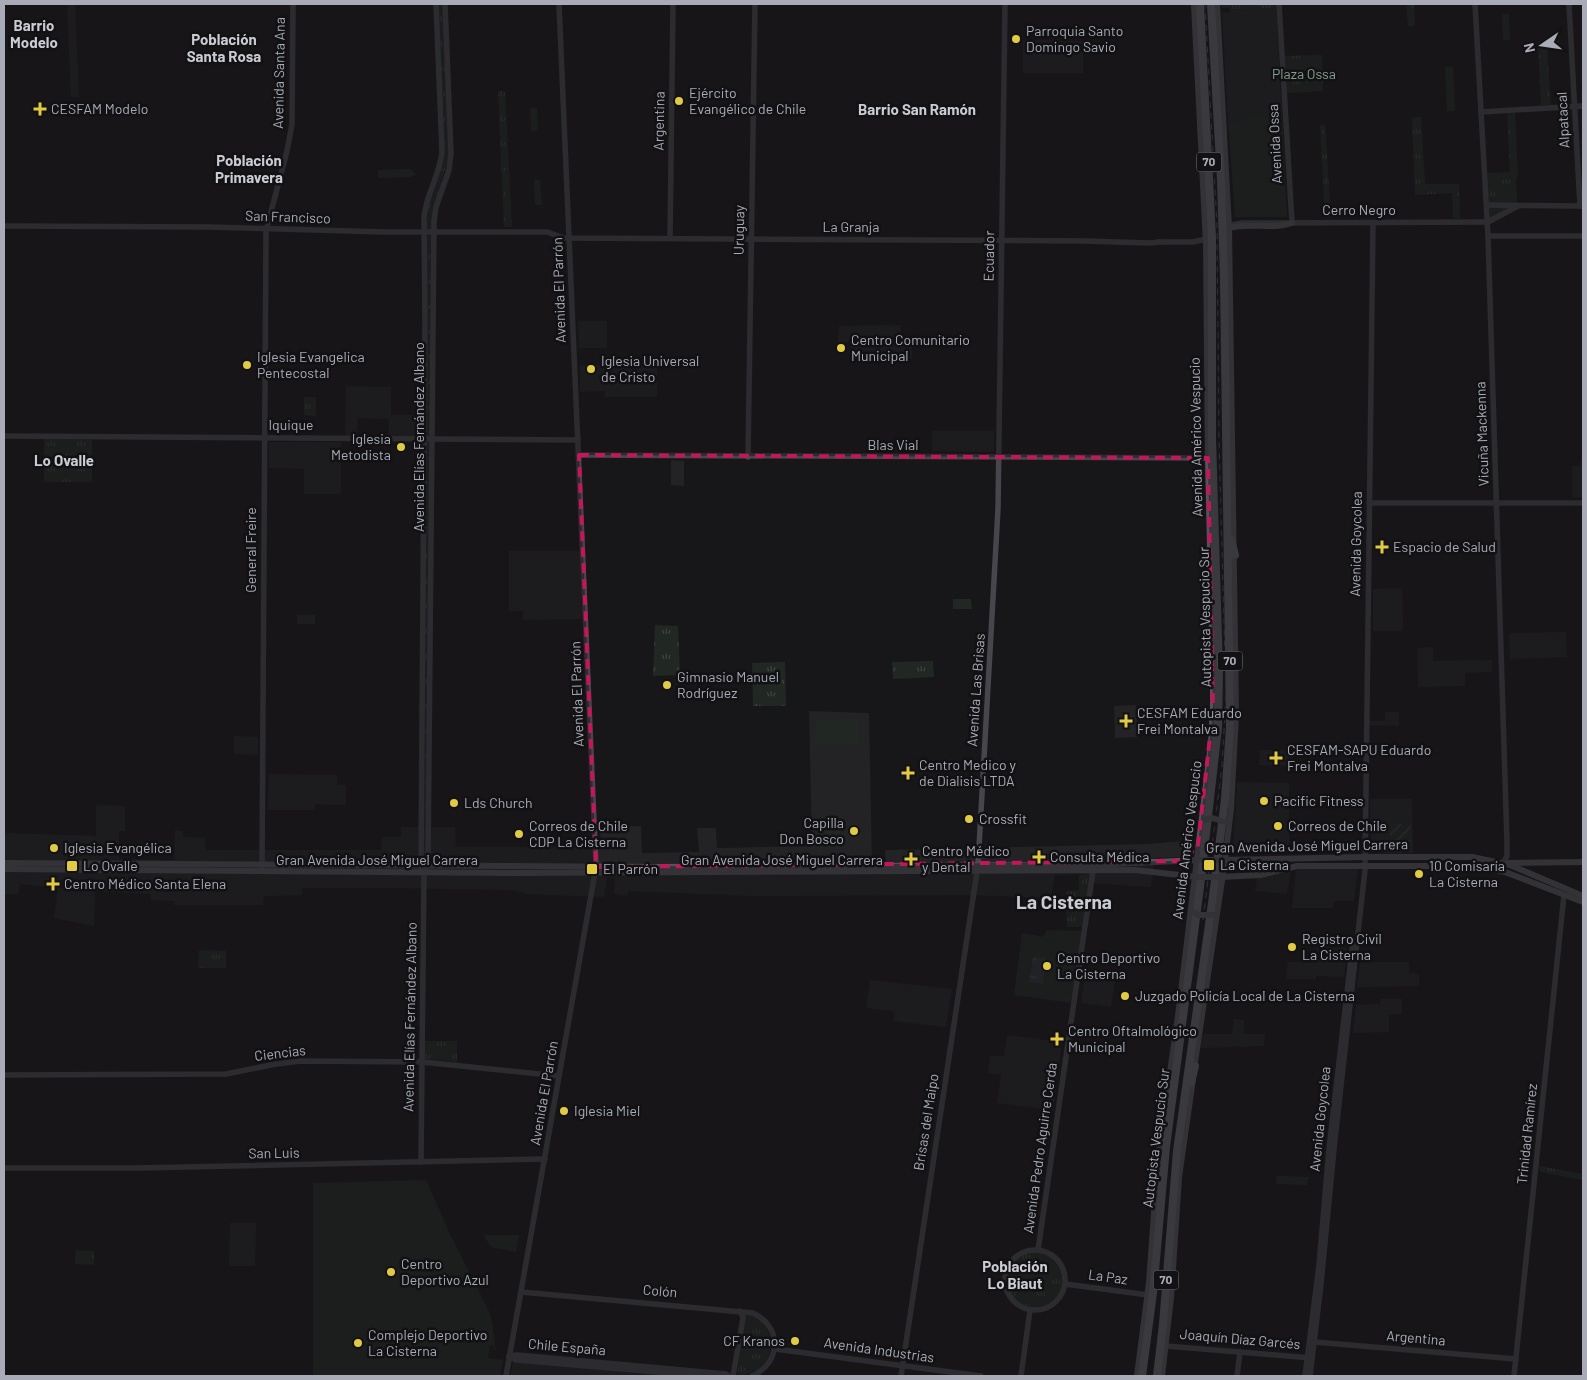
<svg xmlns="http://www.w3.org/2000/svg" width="1587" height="1380" viewBox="0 0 1587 1380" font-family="Barlow,sans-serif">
<defs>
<pattern id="park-tufts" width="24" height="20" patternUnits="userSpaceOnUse" patternTransform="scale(1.25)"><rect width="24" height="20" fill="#212823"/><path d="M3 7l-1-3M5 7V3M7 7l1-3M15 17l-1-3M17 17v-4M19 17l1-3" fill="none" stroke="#3e4441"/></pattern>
<pattern id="garden-furrows" width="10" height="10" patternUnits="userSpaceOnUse" patternTransform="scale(1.25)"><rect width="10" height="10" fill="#212823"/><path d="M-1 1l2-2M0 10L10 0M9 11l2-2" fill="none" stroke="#3e4441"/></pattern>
<pattern id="water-ripples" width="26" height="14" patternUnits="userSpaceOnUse" patternTransform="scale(1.25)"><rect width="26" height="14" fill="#2d323b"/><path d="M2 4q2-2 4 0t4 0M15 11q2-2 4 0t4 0" fill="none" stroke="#494d55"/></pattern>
</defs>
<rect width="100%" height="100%" fill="#171618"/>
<g fill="#232225">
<path d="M 67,4 L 75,4 L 79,97 L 71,97 Z"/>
<path d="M 1276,8 L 1282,116 L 1245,116 L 1245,122 L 1228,122 L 1222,13 L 1229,13 L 1230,10 Z"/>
<path d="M 1023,40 L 1083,41 L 1083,73 L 1023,73 Z"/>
<path d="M 578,321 L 607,321 L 607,348 L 579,348 Z"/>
<path d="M 901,325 L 901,342 L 912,342 L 912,359 L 851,359 L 851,342 L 838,342 L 839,326 Z"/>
<path d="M 657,364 L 657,397 L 605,397 L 605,391 L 580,392 L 580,365 Z"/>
<path d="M 346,386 L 391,387 L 391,415 L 420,415 L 419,436 L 389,436 L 389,419 L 358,418 L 357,436 L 345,436 Z"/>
<path d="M 932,431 L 994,431 L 994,452 L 932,451 Z"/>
<path d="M 269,442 L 341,442 L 341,494 L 304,494 L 304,469 L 269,468 Z"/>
<path d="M 1581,459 L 1583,459 L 1583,497 L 1572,497 L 1572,466 L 1580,466 Z"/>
<path d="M 671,460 L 684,461 L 684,486 L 671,485 Z"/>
<path d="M 509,551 L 580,551 L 582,619 L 523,620 L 523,611 L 509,611 Z"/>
<path d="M 1402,588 L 1403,631 L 1373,631 L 1373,589 Z"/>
<path d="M 1566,632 L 1567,657 L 1510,659 L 1509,633 Z"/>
<path d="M 1433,647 L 1433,661 L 1492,660 L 1492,672 L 1465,673 L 1465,686 L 1418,687 L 1417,648 Z"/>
<path d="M 1136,705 L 1137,737 L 1115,738 L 1114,706 Z"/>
<path d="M 809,711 L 869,713 L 872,862 L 886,862 L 885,850 L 1148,844 L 1182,841 L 1183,857 L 1155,858 L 1151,887 L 1090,883 L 1090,874 L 1055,875 L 1051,898 L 973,895 L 752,896 L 628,891 L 627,896 L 614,894 L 615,878 L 607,878 L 604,897 L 528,894 L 511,890 L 385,888 L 302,888 L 302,895 L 264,896 L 263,905 L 174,905 L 174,901 L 150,900 L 151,894 L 95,891 L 94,926 L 54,918 L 58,888 L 20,884 L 18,894 L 4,895 L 4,833 L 96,836 L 96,805 L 125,806 L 125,831 L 119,831 L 119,859 L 174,860 L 175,830 L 183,831 L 183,837 L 205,838 L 206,850 L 381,850 L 382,837 L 401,837 L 401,827 L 455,827 L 456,847 L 601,847 L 600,827 L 641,826 L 642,853 L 699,852 L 697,828 L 716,828 L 717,848 L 812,846 Z"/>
<path d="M 1385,712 L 1399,712 L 1399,726 L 1369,725 L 1369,721 L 1385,721 Z"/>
<path d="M 234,736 L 258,737 L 258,755 L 234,754 Z"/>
<path d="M 1260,750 L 1292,750 L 1292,766 L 1259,765 Z"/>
<path d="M 269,774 L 337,775 L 337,785 L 346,785 L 346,805 L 315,804 L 315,810 L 268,810 Z"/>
<path d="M 1237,782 L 1289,783 L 1289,850 L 1287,853 L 1242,853 L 1233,850 Z"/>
<path d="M 1370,799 L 1412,799 L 1413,853 L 1371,853 Z"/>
<path d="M 1358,868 L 1354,901 L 1334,901 L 1333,908 L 1292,908 L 1296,869 Z"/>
<path d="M 1291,870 L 1287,894 L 1255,891 L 1257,878 Z"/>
<path d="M 1323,943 L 1324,947 L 1347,948 L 1344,977 L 1316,976 L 1316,979 L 1286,979 L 1288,962 L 1316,962 L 1317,944 Z"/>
<path d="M 1360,962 L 1409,962 L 1409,973 L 1419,974 L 1419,986 L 1357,987 Z"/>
<path d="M 1086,969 L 1116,973 L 1111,1007 L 1081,1003 Z"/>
<path d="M 870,980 L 952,989 L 946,1027 L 893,1021 L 894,1011 L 866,1008 Z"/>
<path d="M 1381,999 L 1402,999 L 1402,1014 L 1389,1015 L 1389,1032 L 1353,1033 L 1356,1005 L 1380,1004 Z"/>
<path d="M 1234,1019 L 1244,1020 L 1244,1034 L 1265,1034 L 1264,1046 L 1200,1048 L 1203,1034 L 1232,1034 Z"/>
<path d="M 1007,1035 L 1062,1042 L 1053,1110 L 997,1103 L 1001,1075 L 988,1073 L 990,1056 L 1004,1056 Z"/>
<path d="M 230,1223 L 256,1223 L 255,1266 L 229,1266 Z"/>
<path d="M 513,1361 L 684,1376 L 510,1376 Z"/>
</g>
<g fill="#212823">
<path d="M 1502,14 L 1509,14 L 1510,40 L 1503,40 Z"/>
<path d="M 1453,66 L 1455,111 L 1447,111 L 1445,67 Z"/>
<path d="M 537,107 L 538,131 L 531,131 L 530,108 Z"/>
<path d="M 1245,116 L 1282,116 L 1287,217 L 1235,217 L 1228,122 L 1244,122 Z"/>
<path d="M 411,169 L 416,175 L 409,177 L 378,178 L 378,170 Z"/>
<path d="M 534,180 L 540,180 L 542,205 L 535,205 Z"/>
<path d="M 953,599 L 971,599 L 972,609 L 953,609 Z"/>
<rect x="297" y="615" width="18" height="9"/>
<path d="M 859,719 L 859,744 L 816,744 L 816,720 Z"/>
<rect x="825" y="822" width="15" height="19"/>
<path d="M 81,836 L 90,836 L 90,859 L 80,860 Z"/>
<path d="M 1046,930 L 1083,931 L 1072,1003 L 1014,995 L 1022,933 L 1044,937 Z"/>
<path d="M 1277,1176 L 1309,1177 L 1307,1185 L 1276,1184 Z"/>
<path d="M 426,1180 L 449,1232 L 489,1311 L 492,1322 L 496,1352 L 493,1346 L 490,1345 L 488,1358 L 503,1360 L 500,1376 L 313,1376 L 313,1183 Z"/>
<path d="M 485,1235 L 519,1235 L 516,1252 L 491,1247 L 484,1236 Z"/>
</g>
<g fill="url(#park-tufts)">
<path d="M 437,4 L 443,4 L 449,154 C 444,179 433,203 431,229 L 426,230 L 426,210 L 443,165 L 444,144 Z"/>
<path d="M 1221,4 L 1276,4 L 1276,8 L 1230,10 L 1228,7 L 1222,8 Z"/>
<path d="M 1406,4 L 1414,4 L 1415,26 L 1408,26 Z"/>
<path d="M 1559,41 L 1560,48 L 1547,49 L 1551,105 L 1541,105 L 1538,42 Z"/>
<path d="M 1322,55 L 1323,91 L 1287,93 L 1285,56 Z"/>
<path d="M 498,91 L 505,91 L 512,227 L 504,227 Z"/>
<path d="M 1515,113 L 1518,178 L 1516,178 L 1517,203 L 1490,218 L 1487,173 L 1510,172 L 1507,114 Z"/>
<path d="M 1421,117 L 1425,184 L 1459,184 L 1460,218 L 1453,218 L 1452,193 L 1415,195 L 1412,118 Z"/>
<path d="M 1320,125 L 1325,125 L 1331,218 L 1325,218 Z"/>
<path d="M 432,235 L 427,864 L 423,864 L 426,236 Z"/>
<path d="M 304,397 L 316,397 L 316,416 L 304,415 Z"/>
<path d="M 44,439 L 92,440 L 92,482 L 44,482 Z"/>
<path d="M 655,625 L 678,626 L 680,675 L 653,676 Z"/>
<path d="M 933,661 L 934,677 L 893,679 L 892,662 Z"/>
<path d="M 785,662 L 786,706 L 753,706 L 752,663 Z"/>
<path d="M 1091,874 L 1083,927 L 1067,927 L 1066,891 L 1079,890 L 1079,875 Z"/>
<path d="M 199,950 L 226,951 L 226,968 L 198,968 Z"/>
<path d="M 425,1041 L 457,1041 L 457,1062 L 425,1059 Z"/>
<path d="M 1539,1166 L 1583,1174 L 1583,1180 L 1540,1172 Z"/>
<path d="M 76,1250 L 94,1251 L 94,1265 L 75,1264 Z"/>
<circle cx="1035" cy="1279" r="28"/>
<path d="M 745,1315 C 777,1315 784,1372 737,1376 Z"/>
</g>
<path fill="url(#garden-furrows)" d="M 1390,824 L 1411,824 L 1410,851 L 1390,851 Z"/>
<path fill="url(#water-ripples)" d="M 1033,957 L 1046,958 L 1043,984 L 1029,982 Z"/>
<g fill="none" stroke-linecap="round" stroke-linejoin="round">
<g stroke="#46464c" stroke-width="5.5">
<path d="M 1279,4 L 1292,223"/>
<path d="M 1475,4 L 1488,236 L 1507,842 L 1507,856 L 1503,863"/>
<path d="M 1569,4 L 1580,206"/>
<path d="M 1481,112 L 1583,106"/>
<path d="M 1487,205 L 1583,206"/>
<path d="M 1488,222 L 1518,206"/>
<path d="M 1231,225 L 1242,223 L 1488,222"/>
<path d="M 4,226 L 208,227 L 384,232 L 547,232 L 564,238 L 1084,241 L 1150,243 L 1161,242"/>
<path d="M 1488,236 L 1583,236"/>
<path d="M 670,238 L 673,4"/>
<path d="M 1158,242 L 1193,242 L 1202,240"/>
<path d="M 4,436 L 578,440"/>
<path d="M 579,455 L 1208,458"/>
<path d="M 748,457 L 755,4"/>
<path d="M 1369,503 L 1583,503"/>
<path d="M 262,868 L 266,231 L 287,151 L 292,124 L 293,4"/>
<path d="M 427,869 L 428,860 L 434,221 L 436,207 L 449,170 L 451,153 L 445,4"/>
<path d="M 4,1075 L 226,1074 L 276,1064 L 301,1061 L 422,1062 L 559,1076"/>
<path d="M 421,1162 L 424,872 L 421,866 L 425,321 L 424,217 C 426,194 440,175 442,152 L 436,4"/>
<path d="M 4,1168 L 138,1168 L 545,1159"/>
<circle cx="1035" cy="1280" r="30"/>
<path d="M 1038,1250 L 1093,871"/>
<path d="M 1065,1284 L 1148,1295"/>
<path d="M 521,1292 L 753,1313 C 783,1327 781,1363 752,1376"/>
<path d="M 1314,1342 L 1516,1359"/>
<path d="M 1166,1346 L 1311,1358"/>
<path d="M 775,1349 L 981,1376"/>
<path d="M 509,1356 L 517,1355 L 726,1374 L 729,1376"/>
<path d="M 509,1356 L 516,1360 L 705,1376"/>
<path d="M 506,1376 L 596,867 L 559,4"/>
<path d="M 733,1376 L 743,1318 L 740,1311"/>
<path d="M 901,1376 L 978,865 L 998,509 L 1005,4"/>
<path d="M 1021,1376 L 1030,1310"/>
<path d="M 1237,1376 L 1240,1352"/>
<path d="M 1305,1376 L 1319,1265 L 1329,1149 L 1353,941"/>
<path d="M 1310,1376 L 1321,1284 L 1334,1149 L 1365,870 L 1373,223"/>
<path d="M 1514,1376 L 1564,895"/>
</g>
<g stroke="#54545b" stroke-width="6">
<path d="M 1194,4 L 1206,244 L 1208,458 L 1212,635"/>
<path d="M 1229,228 C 1249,222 1272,230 1292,223"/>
<path d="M 1222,860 L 1365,857 L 1472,857 L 1510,865 L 1583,896"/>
<path d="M 4,863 L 654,867 L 1089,865 L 1200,860"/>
<path d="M 1508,863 L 1583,862"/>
<path d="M 4,869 L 516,873 L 1135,870 L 1197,877"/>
<path d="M 1220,877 L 1261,875 L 1297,866 L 1473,866 L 1505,872 L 1583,902"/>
<path d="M 1194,1069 L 1225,860 L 1231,809 L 1236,715 L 1229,228 L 1217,4"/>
<path d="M 1137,1376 L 1149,1283 L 1158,1158 L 1178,1016 L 1211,744 L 1213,709 L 1213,645"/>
<path d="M 1162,1376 L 1171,1298 L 1179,1177 L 1193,1079"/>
</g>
<g stroke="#64656d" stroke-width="8">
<path d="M 1231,540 L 1235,555"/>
<path d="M 1213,648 L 1213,630"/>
<path d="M 1191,1083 L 1195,1066"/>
<path d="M 1142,1376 L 1153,1293 L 1166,1147 L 1200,887 L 1218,728 L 1219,672 L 1212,439 L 1212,237 L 1200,4"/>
<path d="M 1157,1376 L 1163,1324 L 1177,1151 L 1213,896 L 1225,799 L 1230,728 L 1224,278 L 1221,180 L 1211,4"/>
</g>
<path stroke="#4f4f55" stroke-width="1" stroke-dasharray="6 5" stroke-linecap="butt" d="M 1203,920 L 1222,766 L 1226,695 L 1219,439 L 1217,226 L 1205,4"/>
<g stroke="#54545b" stroke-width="6">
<path d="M 1204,820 L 1212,818 L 1225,822"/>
<path d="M 1200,860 L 1221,860"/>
<path d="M 1197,877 L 1219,877"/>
<path d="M 1193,912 L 1199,915 L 1214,915"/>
</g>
</g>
<path d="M0 0H1587V1380H0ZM 579,455 L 1208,458 L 1213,709 L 1198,845 L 1183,861 L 596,867 Z" fill="#171618" fill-opacity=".55" fill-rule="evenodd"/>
<path fill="none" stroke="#c2185b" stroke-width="4" stroke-dasharray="10 6" stroke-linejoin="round" d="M 579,455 L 1208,458 L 1213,709 L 1198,845 L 1183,861 L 596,867 Z"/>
<g fill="#e2cb44" stroke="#121113" stroke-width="2">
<circle cx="1016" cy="39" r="5"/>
<circle cx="679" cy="101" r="5"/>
<path d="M37.5 101.5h5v5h5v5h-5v5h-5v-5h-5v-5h5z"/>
<circle cx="841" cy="348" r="5"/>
<circle cx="247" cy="365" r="5"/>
<circle cx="591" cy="369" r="5"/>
<circle cx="401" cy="447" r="5"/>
<path d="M1379.5 539.5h5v5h5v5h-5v5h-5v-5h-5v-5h5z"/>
<circle cx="667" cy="685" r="5"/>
<path d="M1123.5 713.5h5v5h5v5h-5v5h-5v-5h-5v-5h5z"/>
<path d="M1273.5 750.5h5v5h5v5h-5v5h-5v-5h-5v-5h5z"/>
<path d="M905.5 765.5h5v5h5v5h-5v5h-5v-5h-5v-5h5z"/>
<circle cx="1264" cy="801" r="5"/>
<circle cx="454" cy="803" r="5"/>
<circle cx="969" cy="819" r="5"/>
<circle cx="1278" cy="826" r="5"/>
<circle cx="854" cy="831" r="5"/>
<circle cx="519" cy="834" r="5"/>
<circle cx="54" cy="848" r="5"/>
<path d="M1036.5 849.5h5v5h5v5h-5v5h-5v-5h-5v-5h5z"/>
<path d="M908.5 851.5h5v5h5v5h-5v5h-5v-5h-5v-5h5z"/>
<rect x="1203" y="859" width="12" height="12" rx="2.5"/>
<rect x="66" y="860" width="12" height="12" rx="2.5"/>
<rect x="586" y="863" width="12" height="12" rx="2.5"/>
<circle cx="1419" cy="874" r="5"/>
<path d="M50.5 876.5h5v5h5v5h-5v5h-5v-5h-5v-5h5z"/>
<circle cx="1292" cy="947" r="5"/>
<circle cx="1047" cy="966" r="5"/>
<circle cx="1125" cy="996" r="5"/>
<path d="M1054.5 1031.5h5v5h5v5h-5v5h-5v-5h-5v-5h5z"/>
<circle cx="564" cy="1111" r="5"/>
<circle cx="391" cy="1272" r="5"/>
<circle cx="795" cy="1341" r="5"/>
<circle cx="358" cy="1343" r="5"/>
</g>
<g text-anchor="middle" stroke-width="5" stroke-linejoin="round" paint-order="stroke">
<g fill="#121113" stroke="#7c7d86" stroke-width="1">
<rect x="1196.5" y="152.5" width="25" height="19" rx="4"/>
<rect x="1217.5" y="651.5" width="25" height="19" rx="4"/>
<rect x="1153.5" y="1270.5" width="25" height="19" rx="4"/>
</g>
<g font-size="12" font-weight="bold" fill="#a9abb7">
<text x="1209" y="166">70</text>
<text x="1230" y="665">70</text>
<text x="1166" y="1284">70</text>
</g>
<g font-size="14" fill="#a9abb7" stroke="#121113" text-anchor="start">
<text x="1026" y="36">Parroquia Santo<tspan x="1026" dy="16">Domingo Savio</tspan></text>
<text x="689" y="98">Ejército<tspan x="689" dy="16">Evangélico de Chile</tspan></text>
<text x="51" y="114">CESFAM Modelo</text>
<text x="851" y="345">Centro Comunitario<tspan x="851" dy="16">Municipal</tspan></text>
<text x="257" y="362">Iglesia Evangelica<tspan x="257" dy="16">Pentecostal</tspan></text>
<text x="601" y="366">Iglesia Universal<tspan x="601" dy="16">de Cristo</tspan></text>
<text x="391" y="444" text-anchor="end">Iglesia<tspan x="391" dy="16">Metodista</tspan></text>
<text x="1393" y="552">Espacio de Salud</text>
<text x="677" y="682">Gimnasio Manuel<tspan x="677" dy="16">Rodríguez</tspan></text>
<text x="1137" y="718">CESFAM Eduardo<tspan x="1137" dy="16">Frei Montalva</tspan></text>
<text x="1287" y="755">CESFAM-SAPU Eduardo<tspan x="1287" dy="16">Frei Montalva</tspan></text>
<text x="919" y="770">Centro Medico y<tspan x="919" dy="16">de Dialisis LTDA</tspan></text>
<text x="1274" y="806">Pacific Fitness</text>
<text x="464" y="808">Lds Church</text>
<text x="979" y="824">Crossfit</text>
<text x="844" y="828" text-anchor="end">Capilla<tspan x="844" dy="16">Don Bosco</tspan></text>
<text x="529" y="831">Correos de Chile<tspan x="529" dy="16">CDP La Cisterna</tspan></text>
<text x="1288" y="831">Correos de Chile</text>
<text x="64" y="853">Iglesia Evangélica</text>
<text x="922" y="856">Centro Médico<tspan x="922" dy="16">y Dental</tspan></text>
<text x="1050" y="862">Consulta Médica</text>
<text x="1220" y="870">La Cisterna</text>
<text x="83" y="871">Lo Ovalle</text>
<text x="1429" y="871">10 Comisaría<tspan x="1429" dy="16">La Cisterna</tspan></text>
<text x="603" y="874">El Parrón</text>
<text x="64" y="889">Centro Médico Santa Elena</text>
<text x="1302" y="944">Registro Civil<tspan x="1302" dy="16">La Cisterna</tspan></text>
<text x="1057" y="963">Centro Deportivo<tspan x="1057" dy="16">La Cisterna</tspan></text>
<text x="1135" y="1001">Juzgado Policía Local de La Cisterna</text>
<text x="1068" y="1036">Centro Oftalmológico<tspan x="1068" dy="16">Municipal</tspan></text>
<text x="574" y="1116">Iglesia Miel</text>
<text x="401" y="1269">Centro<tspan x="401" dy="16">Deportivo Azul</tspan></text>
<text x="368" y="1340">Complejo Deportivo<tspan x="368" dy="16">La Cisterna</tspan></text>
<text x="785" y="1346" text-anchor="end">CF Kranos</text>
</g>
<g font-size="14" fill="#a9abb7" stroke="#121113">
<text transform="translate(279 73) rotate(-89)" y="5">Avenida Santa Ana</text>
<text transform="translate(1563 120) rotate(-93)" y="5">Alpatacal</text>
<text transform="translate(659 121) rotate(-89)" y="5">Argentina</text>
<text transform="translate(1275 144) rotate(-93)" y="5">Avenida Ossa</text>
<text x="1359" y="215">Cerro Negro</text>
<text transform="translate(288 217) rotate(2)" y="5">San Francisco</text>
<text x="851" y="232">La Granja</text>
<text transform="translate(739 230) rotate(-89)" y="5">Uruguay</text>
<text transform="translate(989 256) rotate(-89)" y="5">Ecuador</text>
<text transform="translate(559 290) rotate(-92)" y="5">Avenida El Parrón</text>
<text x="291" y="430">Iquique</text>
<text transform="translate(1482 434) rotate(-92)" y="5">Vicuña Mackenna</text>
<text transform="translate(419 437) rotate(-90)" y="5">Avenida Elías Fernández Albano</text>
<text transform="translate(1196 437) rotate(-91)" y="5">Avenida Américo Vespucio</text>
<text x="893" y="450">Blas Vial</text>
<text transform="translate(1356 544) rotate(-89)" y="5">Avenida Goycolea</text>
<text transform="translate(251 550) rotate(-90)" y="5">General Freire</text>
<text transform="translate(1205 617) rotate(-91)" y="5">Autopista Vespucio Sur</text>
<text transform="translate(976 690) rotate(-86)" y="5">Avenida Las Brisas</text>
<text transform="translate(577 694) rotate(-92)" y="5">Avenida El Parrón</text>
<text transform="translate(1187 840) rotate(-83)" y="5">Avenida Américo Vespucio</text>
<text transform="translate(1307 846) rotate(-1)" y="5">Gran Avenida José Miguel Carrera</text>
<text x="377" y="865">Gran Avenida José Miguel Carrera</text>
<text x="782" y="865">Gran Avenida José Miguel Carrera</text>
<text transform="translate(410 1017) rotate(-89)" y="5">Avenida Elías Fernández Albano</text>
<text transform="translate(280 1053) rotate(-7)" y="5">Ciencias</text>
<text transform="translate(544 1093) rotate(-80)" y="5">Avenida El Parrón</text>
<text transform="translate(1320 1119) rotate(-84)" y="5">Avenida Goycolea</text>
<text transform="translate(926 1122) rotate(-81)" y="5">Brisas del Maipo</text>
<text transform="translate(1527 1134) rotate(-84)" y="5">Trinidad Ramírez</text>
<text transform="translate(1156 1138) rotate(-83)" y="5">Autopista Vespucio Sur</text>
<text transform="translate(1040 1148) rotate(-82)" y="5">Avenida Pedro Aguirre Cerda</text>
<text transform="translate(274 1153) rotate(-1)" y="5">San Luis</text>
<text transform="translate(1108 1277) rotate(8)" y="5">La Paz</text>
<text transform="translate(660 1291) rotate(5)" y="5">Colón</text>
<text transform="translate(1416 1338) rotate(5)" y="5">Argentina</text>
<text transform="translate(1240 1339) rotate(5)" y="5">Joaquín Díaz Garcés</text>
<text transform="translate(567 1347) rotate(5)" y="5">Chile España</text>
<text transform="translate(879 1350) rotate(8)" y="5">Avenida Industrias</text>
</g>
<g font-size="14" fill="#82a08a" stroke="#121113">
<text x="1304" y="79">Plaza Ossa</text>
</g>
<g font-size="15" font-weight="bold" fill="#cacbd3" stroke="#121113">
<text x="34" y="31">Barrio<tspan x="34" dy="17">Modelo</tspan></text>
<text x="224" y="45">Población<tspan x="224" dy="17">Santa Rosa</tspan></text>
<text x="917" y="115">Barrio San Ramón</text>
<text x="249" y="166">Población<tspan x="249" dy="17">Primavera</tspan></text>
<text x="64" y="466">Lo Ovalle</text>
<text x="1015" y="1272">Población<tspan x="1015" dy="17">Lo Biaut</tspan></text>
</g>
<g font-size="19" font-weight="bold" fill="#cacbd3" stroke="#121113">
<text x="1064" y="909">La Cisterna</text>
</g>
</g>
<rect width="1587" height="1380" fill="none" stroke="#a9abb7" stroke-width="10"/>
<g transform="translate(1542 45) rotate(257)" stroke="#121113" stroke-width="4" paint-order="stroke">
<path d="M0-4L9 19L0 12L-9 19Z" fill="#a9abb7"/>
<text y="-8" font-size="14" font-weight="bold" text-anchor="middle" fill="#a9abb7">N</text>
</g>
</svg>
